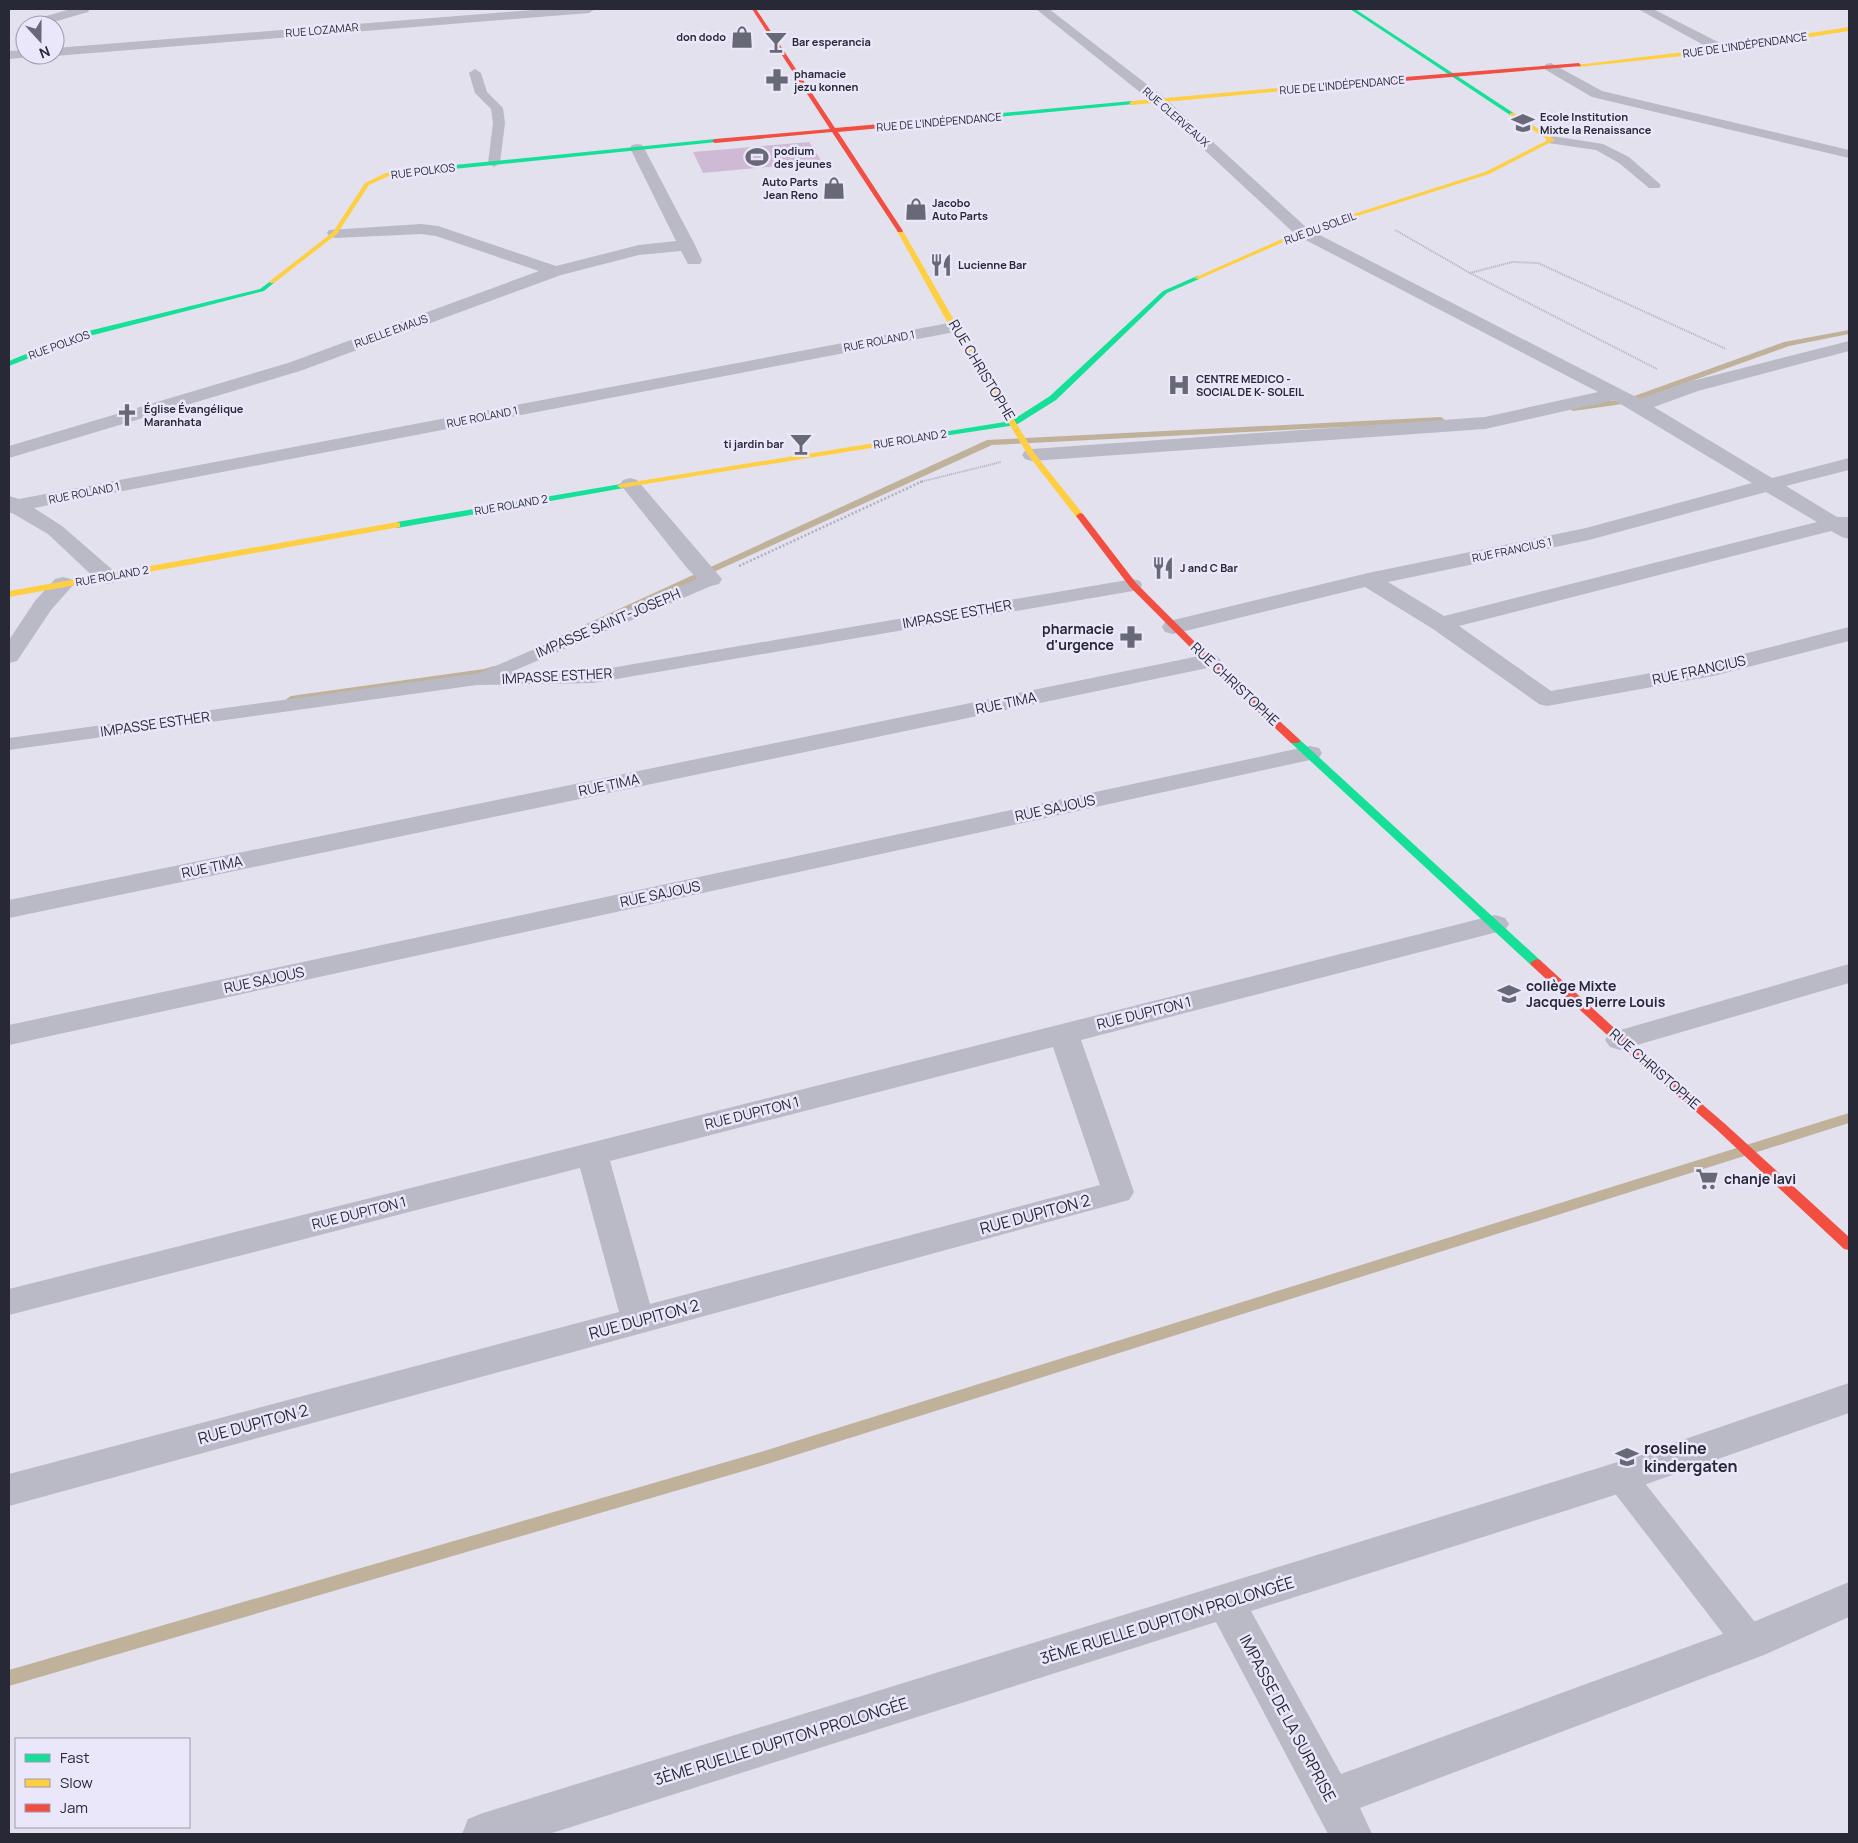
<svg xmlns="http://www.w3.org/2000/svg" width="1858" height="1843" viewBox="0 0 1858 1843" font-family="Manrope,sans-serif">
<rect width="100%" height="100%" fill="#e2e1ed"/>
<path fill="#cfbad5" d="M 809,142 L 822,162 L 703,173 L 693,152 Z"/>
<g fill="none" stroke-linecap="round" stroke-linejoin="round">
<g fill="#c0b19b" fill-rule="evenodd">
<path d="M 1849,330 L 1849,334 L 1789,346 L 1630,403 L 1573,411 L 1569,408 L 1573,405 L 1626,399 L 1784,342 Z"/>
<path d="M 1441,417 L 1445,420 L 1444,422 L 992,445 L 554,645 L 550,646 L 545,643 L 987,440 Z"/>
<path d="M 494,666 L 499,669 L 486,675 L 291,702 L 286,699 L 291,696 L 484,669 Z"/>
<path d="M 1849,1113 L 1849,1123 L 764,1465 L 9,1686 L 9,1670 L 764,1451 Z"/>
</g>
<g stroke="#b2b1bf" stroke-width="2" stroke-dasharray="1 1" stroke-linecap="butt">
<path d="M 1395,230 L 1470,273 L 1657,369"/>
<path d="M 1470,273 L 1513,262 L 1538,263 L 1726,349"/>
<path d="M 920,482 L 1001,462"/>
</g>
<path stroke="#b2b1bf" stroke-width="2.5" stroke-dasharray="2 2" stroke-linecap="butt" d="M 739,566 L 923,481"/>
<g fill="#bab9c6" fill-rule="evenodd">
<path d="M 475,69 L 481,73 L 487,92 L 503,108 L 505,123 L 500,163 L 494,167 L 488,163 L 493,123 L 491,109 L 475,93 L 469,73 Z"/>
<path d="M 1552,136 L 1603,144 L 1629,157 L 1661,185 L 1659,188 L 1649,188 L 1619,163 L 1596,150 L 1548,143 L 1546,140 Z"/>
<path d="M 711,573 L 718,575 L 720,579 L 718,583 L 511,672 L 593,671 L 1133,579 L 1140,581 L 1142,585 L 1140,589 L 1133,591 L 593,683 L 477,685 L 9,750 L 9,738 L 479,673 Z"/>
<path d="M 1621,1463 L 1632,1467 L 1762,1631 L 1767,1642 L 1762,1653 L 1750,1658 L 1738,1653 L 1610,1487 L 1605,1477 L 1610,1467 Z"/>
</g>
<g fill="#bab9c6" fill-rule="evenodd">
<path d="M 71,9 L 90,9 L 88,12 L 43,25 L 25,25 L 25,28 L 23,25 L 25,22 Z"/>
<path d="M 545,9 L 595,9 L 589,13 L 55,56 L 51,55 L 55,55 L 55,48 Z"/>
<path d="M 1036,9 L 1049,9 L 1166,99 L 1308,229 L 1640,399 L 1684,383 L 1849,341 L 1849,351 L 1698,391 L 1654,407 L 1772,478 L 1849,458 L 1849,470 L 1786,486 L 1837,517 L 1849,517 L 1849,539 L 1842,537 L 1831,531 L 1459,626 L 1551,691 L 1712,662 L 1849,627 L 1849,641 L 1713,676 L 1547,706 L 1539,704 L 1433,629 L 1365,587 L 1173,634 L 1165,632 L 1162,627 L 1165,622 L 1368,573 L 1586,528 L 1752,483 L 1614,400 L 1485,429 L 1032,461 L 1025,459 L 1022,455 L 1025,451 L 1032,449 L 1485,417 L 1598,392 L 1296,235 L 1156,105 ZM 1766,492 L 1817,522 L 1444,616 L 1388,582 L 1589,540 Z"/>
<path d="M 1638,9 L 1653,9 L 1728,47 L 1730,50 L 1723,54 L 1718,53 Z"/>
<path d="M 25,50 L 25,55 L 31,55 L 30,57 L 9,59 L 9,51 Z"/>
<path d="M 1551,63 L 1602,91 L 1849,150 L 1849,158 L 1592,97 L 1546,70 L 1544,67 L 1546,64 Z"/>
<path d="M 637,144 L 642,145 L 644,148 L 695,245 L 702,260 L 700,264 L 688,264 L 681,251 L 639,255 L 561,275 L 300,371 L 9,458 L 9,446 L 288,363 L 539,271 L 436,236 L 421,234 L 335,238 L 329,236 L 327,233 L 329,230 L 421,224 L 438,226 L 556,266 L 639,245 L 676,241 L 630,148 L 632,145 Z"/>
<path d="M 954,322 L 960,323 L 963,327 L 960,331 L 34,508 L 62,526 L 115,572 L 118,577 L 115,582 L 107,584 L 99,582 L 48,534 L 12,513 L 9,513 L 9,496 L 19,499 Z"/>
<path d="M 630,478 L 637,480 L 722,579 L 719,584 L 711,586 L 703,584 L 687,568 L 620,484 L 623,480 Z"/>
<path d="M 63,577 L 71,579 L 74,584 L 51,610 L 17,661 L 9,663 L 9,640 L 35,601 L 55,579 Z"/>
<path d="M 1209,654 L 1217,656 L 1221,661 L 1217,666 L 9,918 L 9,900 Z"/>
<path d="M 1310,746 L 1319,748 L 1322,753 L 1319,758 L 9,1045 L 9,1025 Z"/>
<path d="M 1495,915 L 1505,918 L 1509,924 L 1505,930 L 1081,1040 L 1134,1192 L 1129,1200 L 9,1506 L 9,1474 L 619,1312 L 580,1168 L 9,1315 L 9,1289 ZM 1053,1047 L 1100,1185 L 650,1304 L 610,1161 Z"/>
<path d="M 1849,964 L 1849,983 L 1620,1050 L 1610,1047 L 1605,1040 L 1610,1033 Z"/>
<path d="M 1849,1383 L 1849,1413 L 1621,1493 L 1251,1611 L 1341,1774 L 1739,1628 L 1849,1582 L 1849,1617 L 1764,1655 L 1360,1808 L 1372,1834 L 1328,1834 L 1216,1622 L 549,1834 L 462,1834 L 468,1819 L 483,1813 L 1621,1461 Z"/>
</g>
<g fill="#16e098" fill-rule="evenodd">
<path d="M 1350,9 L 1355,9 L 1515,114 L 1510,115 Z"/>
<path d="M 1132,101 L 1134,104 L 903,126 L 900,124 L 903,122 Z"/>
<path d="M 715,139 L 718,141 L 717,142 L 414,173 L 411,171 L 414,169 Z"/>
<path d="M 1197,276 L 1200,278 L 1199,279 L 1167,293 L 1056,400 L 1016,425 L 924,439 L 920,437 L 924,435 L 1011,421 L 1050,396 L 1163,291 Z"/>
<path d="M 272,280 L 275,282 L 264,291 L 78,339 L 9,366 L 9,361 L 72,335 L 260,289 Z"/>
<path d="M 621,484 L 624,484 L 624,488 L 397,528 L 393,525 L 397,522 Z"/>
<path d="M 1295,738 L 1299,739 L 1540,960 L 1542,963 L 1540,966 L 1532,966 L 1291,743 L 1290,741 L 1291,739 Z"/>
</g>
<g fill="#ffcf43" fill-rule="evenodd">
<path d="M 1849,27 L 1849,31 L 1701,54 L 1579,67 L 1576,65 L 1701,50 Z"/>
<path d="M 1356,81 L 1358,84 L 1132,105 L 1129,103 L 1132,101 Z"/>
<path d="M 1510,113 L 1514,113 L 1555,140 L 1489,174 L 1304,233 L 1199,279 L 1194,278 L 1300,231 L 1485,172 L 1548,140 L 1510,115 Z"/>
<path d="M 414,169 L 416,170 L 416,172 L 389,176 L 369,185 L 337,234 L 274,283 L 270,283 L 270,281 L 333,232 L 365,183 L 386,173 Z"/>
<path d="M 898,230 L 903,231 L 958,327 L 1035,454 L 1083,514 L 1083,518 L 1077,518 L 1028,455 L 950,327 L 897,231 Z"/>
<path d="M 924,435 L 927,435 L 927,439 L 621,488 L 617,486 L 621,484 Z"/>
<path d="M 397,522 L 400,523 L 400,527 L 9,597 L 9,591 Z"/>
</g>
<g fill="#f24e42" fill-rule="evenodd">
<path d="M 752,9 L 756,9 L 835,128 L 903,122 L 906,124 L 903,126 L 838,132 L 903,231 L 902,232 L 898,232 L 832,132 L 715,143 L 712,141 L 715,139 L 830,129 Z"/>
<path d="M 1579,63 L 1581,66 L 1356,85 L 1353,83 L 1356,81 Z"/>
<path d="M 1080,513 L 1083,514 L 1136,583 L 1212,659 L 1299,739 L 1300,741 L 1299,743 L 1291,743 L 1206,663 L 1130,587 L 1076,516 Z"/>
<path d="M 1536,959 L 1540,960 L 1624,1037 L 1724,1123 L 1849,1237 L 1849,1250 L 1844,1249 L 1716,1129 L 1616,1043 L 1532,966 L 1530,963 Z"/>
</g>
</g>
<defs>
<symbol id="shop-bare" viewBox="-9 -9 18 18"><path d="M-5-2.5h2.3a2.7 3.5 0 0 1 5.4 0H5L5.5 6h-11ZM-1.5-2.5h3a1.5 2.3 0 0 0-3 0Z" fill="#686977" stroke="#eae7fa" stroke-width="2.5" paint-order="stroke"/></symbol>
<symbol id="bar-bare" viewBox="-9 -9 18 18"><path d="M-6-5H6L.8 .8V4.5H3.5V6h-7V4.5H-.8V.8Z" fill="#686977" stroke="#eae7fa" stroke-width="2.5" paint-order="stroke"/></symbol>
<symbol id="pharmacy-bare" viewBox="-9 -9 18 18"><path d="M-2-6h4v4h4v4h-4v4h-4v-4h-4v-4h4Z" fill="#686977" stroke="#eae7fa" stroke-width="2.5" paint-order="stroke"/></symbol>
<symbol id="school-bare" viewBox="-9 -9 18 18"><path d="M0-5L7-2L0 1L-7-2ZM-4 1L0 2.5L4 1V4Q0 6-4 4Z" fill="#686977" stroke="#eae7fa" stroke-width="2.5" paint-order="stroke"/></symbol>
<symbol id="stadium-bare" viewBox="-9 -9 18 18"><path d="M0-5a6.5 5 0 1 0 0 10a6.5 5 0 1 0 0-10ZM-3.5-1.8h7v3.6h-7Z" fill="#686977" stroke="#eae7fa" stroke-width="2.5" paint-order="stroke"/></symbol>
<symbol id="restaurant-bare" viewBox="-9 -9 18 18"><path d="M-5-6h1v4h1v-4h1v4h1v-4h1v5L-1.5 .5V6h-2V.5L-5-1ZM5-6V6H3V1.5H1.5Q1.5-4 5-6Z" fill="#686977" stroke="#eae7fa" stroke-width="2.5" paint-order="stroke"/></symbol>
<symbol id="hospital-bare" viewBox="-9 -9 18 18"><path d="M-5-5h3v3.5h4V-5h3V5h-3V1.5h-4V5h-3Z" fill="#686977" stroke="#eae7fa" stroke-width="2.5" paint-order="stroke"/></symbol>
<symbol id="church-bare" viewBox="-9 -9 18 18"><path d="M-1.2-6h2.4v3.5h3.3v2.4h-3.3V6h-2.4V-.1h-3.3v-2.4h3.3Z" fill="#686977" stroke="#eae7fa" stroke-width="2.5" paint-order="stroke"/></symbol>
<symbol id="university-bare" viewBox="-9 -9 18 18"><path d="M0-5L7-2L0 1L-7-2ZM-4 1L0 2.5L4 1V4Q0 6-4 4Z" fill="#686977" stroke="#eae7fa" stroke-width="2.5" paint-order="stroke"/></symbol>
<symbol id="supermarket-bare" viewBox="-9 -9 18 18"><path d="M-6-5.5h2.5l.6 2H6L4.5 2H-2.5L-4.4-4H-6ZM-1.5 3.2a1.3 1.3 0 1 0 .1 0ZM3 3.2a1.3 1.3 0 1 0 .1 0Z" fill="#686977" stroke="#eae7fa" stroke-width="2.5" paint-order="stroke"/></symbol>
</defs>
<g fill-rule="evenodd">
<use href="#shop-bare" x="726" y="21" width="32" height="32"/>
<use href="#bar-bare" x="760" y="26" width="32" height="32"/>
<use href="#pharmacy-bare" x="761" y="64" width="32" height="32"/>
<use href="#school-bare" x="1507" y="107" width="32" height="32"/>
<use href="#stadium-bare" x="741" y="141" width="32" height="32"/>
<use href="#shop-bare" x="818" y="172" width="32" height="32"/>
<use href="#shop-bare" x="900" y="193" width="32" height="32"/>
<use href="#restaurant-bare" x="925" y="249" width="32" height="32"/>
<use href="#hospital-bare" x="1163" y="369" width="32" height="32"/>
<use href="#church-bare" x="111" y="399" width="32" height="32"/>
<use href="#bar-bare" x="785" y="428" width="32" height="32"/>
<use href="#restaurant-bare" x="1147" y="552" width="32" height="32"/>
<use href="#pharmacy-bare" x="1115" y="621" width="32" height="32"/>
<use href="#university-bare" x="1493" y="978" width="32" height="32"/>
<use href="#supermarket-bare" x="1691" y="1163" width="32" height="32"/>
<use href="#school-bare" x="1611" y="1441" width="32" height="32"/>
</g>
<g text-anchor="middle" stroke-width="5" stroke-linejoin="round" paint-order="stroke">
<g font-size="11" fill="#272937" stroke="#eae7fa">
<text transform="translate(322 30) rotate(-5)" y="4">RUE LOZAMAR</text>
<text transform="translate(1745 45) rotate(-8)" y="4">RUE DE L'INDÉPENDANCE</text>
<text transform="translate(1342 85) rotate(-5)" y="4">RUE DE L'INDÉPENDANCE</text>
<text transform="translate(1176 117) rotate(41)" y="4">RUE CLERVEAUX</text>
<text transform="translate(939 122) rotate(-5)" y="4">RUE DE L'INDÉPENDANCE</text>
<text transform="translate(423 171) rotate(-7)" y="4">RUE POLKOS</text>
<text transform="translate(1320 228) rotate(-20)" y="4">RUE DU SOLEIL</text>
<text transform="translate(391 331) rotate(-20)" y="4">RUELLE EMAUS</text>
<text transform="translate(879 341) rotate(-11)" y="4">RUE ROLAND 1</text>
<text transform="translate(59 345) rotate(-20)" y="4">RUE POLKOS</text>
<text transform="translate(482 417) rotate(-11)" y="4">RUE ROLAND 1</text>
<text transform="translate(910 439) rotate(-9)" y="4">RUE ROLAND 2</text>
<text transform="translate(84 493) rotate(-11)" y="4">RUE ROLAND 1</text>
<text transform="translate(511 505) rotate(-10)" y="4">RUE ROLAND 2</text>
<text transform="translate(1512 550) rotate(-12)" y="4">RUE FRANCIUS 1</text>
<text transform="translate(112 576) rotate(-10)" y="4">RUE ROLAND 2</text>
</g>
<g font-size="11" font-weight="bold" fill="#272937" stroke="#eae7fa" text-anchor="start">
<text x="726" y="41" text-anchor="end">don dodo</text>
<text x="792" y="46">Bar esperancia</text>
<text x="794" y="78">phamacie<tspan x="794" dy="13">jezu konnen</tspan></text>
<text x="1540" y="121">Ecole Institution<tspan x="1540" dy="13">Mixte la Renaissance</tspan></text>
<text x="774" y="155">podium<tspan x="774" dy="13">des jeunes</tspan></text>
<text x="818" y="186" text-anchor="end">Auto Parts<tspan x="818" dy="13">Jean Reno</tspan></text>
<text x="932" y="207">Jacobo<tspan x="932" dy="13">Auto Parts</tspan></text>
<text x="958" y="269">Lucienne Bar</text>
<text x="1196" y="383">CENTRE MEDICO -<tspan x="1196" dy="13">SOCIAL DE K- SOLEIL</tspan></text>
<text x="144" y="413">Église Évangélique<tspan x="144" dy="13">Maranhata</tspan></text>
<text x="784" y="448" text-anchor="end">ti jardin bar</text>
<text x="1180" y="572">J and C Bar</text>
</g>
<g font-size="14" fill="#272937" stroke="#eae7fa">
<text transform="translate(982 370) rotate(59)" y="5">RUE CHRISTOPHE</text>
<text transform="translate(957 614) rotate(-10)" y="5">IMPASSE ESTHER</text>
<text transform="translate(608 623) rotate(-23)" y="5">IMPASSE SAINT-JOSEPH</text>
<text transform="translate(1699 670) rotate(-12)" y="5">RUE FRANCIUS</text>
<text transform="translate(557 676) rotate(-3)" y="5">IMPASSE ESTHER</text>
<text transform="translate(1235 684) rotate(43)" y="5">RUE CHRISTOPHE</text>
<text transform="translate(1006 703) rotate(-12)" y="5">RUE TIMA</text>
<text transform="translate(155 724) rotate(-8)" y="5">IMPASSE ESTHER</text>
<text transform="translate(609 785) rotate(-12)" y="5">RUE TIMA</text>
<text transform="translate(1055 808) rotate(-12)" y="5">RUE SAJOUS</text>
<text transform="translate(212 867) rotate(-12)" y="5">RUE TIMA</text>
<text transform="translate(660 894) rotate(-12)" y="5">RUE SAJOUS</text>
<text transform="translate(264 980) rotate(-12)" y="5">RUE SAJOUS</text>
<text transform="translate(1144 1013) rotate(-14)" y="5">RUE DUPITON 1</text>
<text transform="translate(1655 1069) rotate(41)" y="5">RUE CHRISTOPHE</text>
<text transform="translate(752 1113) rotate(-14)" y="5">RUE DUPITON 1</text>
<text transform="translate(359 1213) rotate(-14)" y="5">RUE DUPITON 1</text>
</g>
<g font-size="14" font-weight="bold" fill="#272937" stroke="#eae7fa" text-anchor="start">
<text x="1114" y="634" text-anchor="end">pharmacie<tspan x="1114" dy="16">d'urgence</tspan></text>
<text x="1526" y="991">collège Mixte<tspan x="1526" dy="16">Jacques Pierre Louis</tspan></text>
<text x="1724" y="1184">chanje lavi</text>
</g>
<g font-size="16" fill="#272937" stroke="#eae7fa">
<text transform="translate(1035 1214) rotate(-15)" y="6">RUE DUPITON 2</text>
<text transform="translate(644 1319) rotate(-15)" y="6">RUE DUPITON 2</text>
<text transform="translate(253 1424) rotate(-15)" y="6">RUE DUPITON 2</text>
<text transform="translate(1167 1620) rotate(-17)" y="6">3ÈME RUELLE DUPITON PROLONGÉE</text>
<text transform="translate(1288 1718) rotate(62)" y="6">IMPASSE DE LA SURPRISE</text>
<text transform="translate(781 1741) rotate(-17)" y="6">3ÈME RUELLE DUPITON PROLONGÉE</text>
</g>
<g font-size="16" font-weight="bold" fill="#272937" stroke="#eae7fa" text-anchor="start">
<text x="1644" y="1454">roseline<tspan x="1644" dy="18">kindergaten</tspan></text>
</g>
</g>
<rect width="1858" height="1843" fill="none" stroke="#272937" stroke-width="20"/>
<rect x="15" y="1738" width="175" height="90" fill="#eae7fa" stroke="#9c9bac"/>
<rect x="25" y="1754" width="25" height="8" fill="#16e098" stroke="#9c9bac"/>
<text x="60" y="1763" font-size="15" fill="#272937">Fast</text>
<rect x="25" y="1779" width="25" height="8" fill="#ffcf43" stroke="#9c9bac"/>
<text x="60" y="1788" font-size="15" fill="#272937">Slow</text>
<rect x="25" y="1804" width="25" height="8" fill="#f24e42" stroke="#9c9bac"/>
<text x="60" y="1813" font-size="15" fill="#272937">Jam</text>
<g transform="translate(40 40) rotate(159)"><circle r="24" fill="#eae7fa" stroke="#9c9bac"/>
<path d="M0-4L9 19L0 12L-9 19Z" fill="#686977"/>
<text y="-8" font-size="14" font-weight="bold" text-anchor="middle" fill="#272937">N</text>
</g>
</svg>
